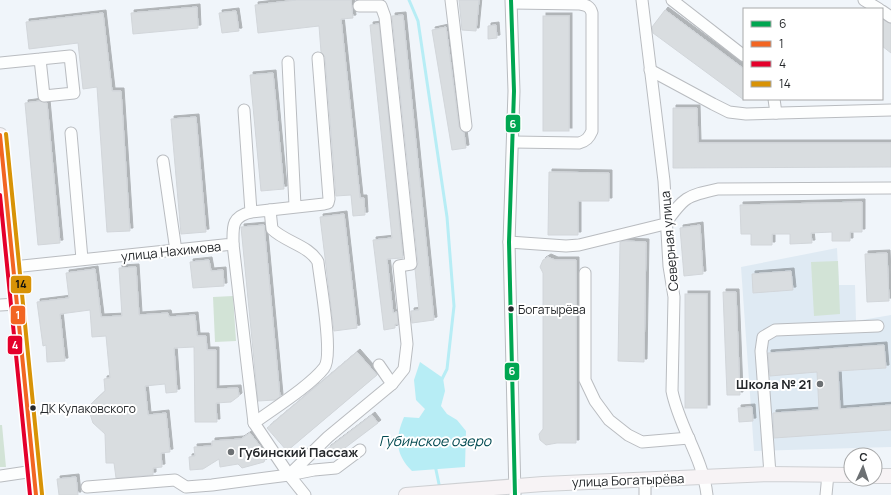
<svg xmlns="http://www.w3.org/2000/svg" width="891" height="495" viewBox="0 0 891 495" font-family="Manrope,sans-serif">
<defs>
<filter id="shadow"><feDropShadow dx="3" dy="-3" stdDeviation="0" flood-color="#0004"/></filter>
</defs>
<rect width="100%" height="100%" fill="#f0f5fa"/>
<path fill="#dfeaf3" d="M 837,248 L 839,285 L 855,285 L 856,321 L 891,315 L 891,447 L 754,451 L 741,267 Z"/>
<g fill="#d2e3d6">
<path d="M 838,261 L 840,314 L 814,316 L 811,262 Z"/>
<path d="M 233,296 L 236,341 L 215,342 L 213,297 Z"/>
<path d="M 0,425 L 2,425 L 6,467 L 0,467 Z"/>
</g>
<path fill="#b7edf5" d="M 420,362 L 443,378 L 445,391 L 441,406 L 447,414 L 457,420 L 466,431 L 465,467 L 412,471 C 395,454 395,438 404,417 L 419,418 L 425,409 L 416,400 L 414,380 Z"/>
<g fill="none" stroke-linecap="round" stroke-linejoin="round">
<g stroke="#b7edf5" stroke-width="3">
<path d="M 409,0 L 418,21 L 447,217 L 454,306 L 447,369 L 441,381"/>
<path d="M 435,465 L 440,489"/>
</g>
</g>
<g fill="#d9dde0" stroke="#d2d6da" filter="url(#shadow)">
<path d="M 297,0 L 351,0 L 353,18 L 341,19 L 360,198 L 364,198 L 365,215 L 353,216 L 351,195 L 336,196 L 325,57 L 321,52 L 319,26 L 258,33 L 255,5 Z"/>
<path d="M 459,0 L 479,0 L 476,31 L 462,30 Z"/>
<path d="M 197,7 L 198,28 L 133,34 L 131,13 Z"/>
<path d="M 665,10 L 744,69 L 744,100 L 653,33 L 652,27 Z"/>
<path d="M 236,11 L 239,31 L 222,33 L 219,13 Z"/>
<path d="M 103,13 L 112,91 L 121,91 L 130,231 L 107,232 L 97,87 L 83,89 L 78,43 L 29,49 L 26,22 Z"/>
<path d="M 403,15 L 434,320 L 412,323 L 411,311 L 419,310 L 415,269 L 418,263 L 392,16 Z"/>
<rect x="543" y="16" width="26" height="115"/>
<path d="M 882,19 L 891,24 L 891,53 L 882,46 Z"/>
<path d="M 379,24 L 403,258 L 387,259 L 393,313 L 397,312 L 398,324 L 395,324 L 395,328 L 384,330 L 373,240 L 392,238 L 370,25 Z"/>
<path d="M 496,25 L 497,38 L 488,39 L 488,26 Z"/>
<path d="M 446,27 L 459,127 L 464,133 L 466,148 L 452,150 L 432,30 Z"/>
<path d="M 273,73 L 284,189 L 261,191 L 250,75 Z"/>
<path d="M 40,101 L 47,103 L 60,243 L 38,245 L 25,103 Z"/>
<path d="M 673,108 L 697,108 L 698,143 L 891,143 L 891,167 L 673,168 Z"/>
<path d="M 196,117 L 206,232 L 181,234 L 171,119 Z"/>
<path d="M 549,172 L 609,173 L 609,201 L 578,201 L 578,235 L 548,235 Z"/>
<path d="M 862,202 L 862,232 L 850,232 L 850,241 L 832,241 L 832,232 L 811,233 L 812,243 L 790,244 L 790,234 L 772,234 L 772,245 L 751,245 L 751,234 L 741,234 L 740,205 Z"/>
<path d="M 344,214 L 357,328 L 334,331 L 320,217 Z"/>
<path d="M 264,225 L 280,397 L 275,400 L 258,401 L 241,227 Z"/>
<path d="M 700,225 L 703,274 L 684,276 L 680,228 Z"/>
<path d="M 624,241 L 646,242 L 644,362 L 618,361 L 620,242 Z"/>
<path d="M 887,253 L 889,301 L 867,302 L 865,254 Z"/>
<path d="M 548,257 L 555,260 L 576,260 L 576,443 L 557,443 L 546,445 L 540,440 L 539,434 L 543,429 L 543,273 L 540,267 L 543,260 Z"/>
<path d="M 209,260 L 211,271 L 223,270 L 224,286 L 193,288 L 190,262 Z"/>
<path d="M 136,267 L 139,315 L 168,313 L 169,317 L 195,315 L 197,336 L 206,336 L 207,350 L 216,350 L 216,389 L 238,388 L 239,396 L 231,402 L 216,403 L 217,422 L 195,422 L 194,347 L 174,348 L 177,392 L 166,393 L 165,384 L 145,386 L 148,415 L 166,413 L 170,452 L 161,453 L 162,467 L 153,468 L 153,475 L 116,478 L 114,463 L 106,463 L 105,434 L 93,423 L 90,414 L 91,404 L 105,391 L 104,379 L 110,378 L 106,336 L 92,337 L 90,310 L 60,314 L 65,361 L 47,362 L 46,345 L 43,346 L 37,302 L 69,298 L 66,273 L 95,269 L 101,317 L 122,316 L 119,268 Z"/>
<path d="M 791,271 L 793,290 L 753,293 L 752,274 Z"/>
<path d="M 723,292 L 736,292 L 740,395 L 727,395 Z"/>
<rect x="685" y="294" width="22" height="114"/>
<path d="M 884,345 L 886,368 L 838,371 L 840,409 L 891,405 L 891,430 L 774,438 L 773,413 L 819,410 L 817,372 L 770,376 L 768,353 Z"/>
<path d="M 357,352 L 377,375 L 287,451 L 267,428 Z"/>
<path d="M 752,407 L 753,421 L 739,422 L 738,408 Z"/>
<path d="M 372,415 L 378,423 L 333,457 L 327,449 Z"/>
<path d="M 250,433 L 267,455 L 264,462 L 242,468 L 238,464 L 220,467 L 219,459 L 203,469 L 190,470 L 189,457 L 195,456 L 194,447 L 212,446 L 212,441 L 241,439 Z"/>
<path d="M 76,477 L 78,495 L 59,495 L 57,479 Z"/>
</g>
<g fill="none" stroke-linecap="round" stroke-linejoin="round">
<defs>
<g id="minor">
<path d="M 451,0 L 466,126"/>
<path d="M 511,0 L 514,91 L 509,242 L 515,495"/>
<path d="M 642,0 L 664,181 L 669,266 L 674,297 L 672,391 C 679,427 703,458 707,495"/>
<path d="M 672,0 L 744,56"/>
<path d="M 864,0 L 879,9"/>
<path d="M 512,3 L 580,4 C 586,5 590,6 592,13 L 592,131 C 589,138 586,141 579,143 L 513,142"/>
<path d="M 359,6 L 381,6 L 385,17 L 411,264 L 399,266 L 407,344 L 404,369 L 392,384"/>
<path d="M 882,11 L 891,17"/>
<path d="M 288,62 L 295,206"/>
<path d="M 0,63 L 70,56 L 74,93 L 44,96 L 40,59"/>
<path d="M 650,70 L 713,104 L 729,112 L 746,114 L 891,110"/>
<path d="M 774,99 L 776,113"/>
<path d="M 71,133 L 82,259"/>
<path d="M 163,161 L 176,251"/>
<path d="M 270,210 L 324,204 L 328,203 L 329,199 L 318,58"/>
<path d="M 251,212 L 270,210 L 272,229 C 285,242 310,246 318,262 C 320,281 334,356 324,368 C 310,386 273,409 254,423 L 289,475 L 305,495"/>
<path d="M 509,242 L 566,246 L 579,245 L 665,224 C 684,197 686,196 718,189 L 891,188"/>
<path d="M 233,244 L 254,423"/>
<path d="M 13,267 L 233,244 C 233,227 231,217 251,212 L 244,110"/>
<path d="M 585,273 L 585,380 L 595,401 L 609,420 L 628,435 L 642,442 L 689,438"/>
<path d="M 0,305 L 17,304"/>
<path d="M 360,450 L 336,468 L 314,470 L 289,475 L 328,437 L 392,384 L 379,365"/>
<path d="M 770,474 L 761,351 L 763,337 L 775,330 L 878,326"/>
<path d="M 0,476 L 34,471"/>
<path d="M 645,479 L 645,495"/>
<path d="M 87,487 L 175,480 L 186,487 L 212,485 L 289,475"/>
<path d="M 826,495 L 828,474"/>
</g>
<g id="major">
<path d="M 0,135 L 36,495"/>
<path d="M 875,476 L 891,476"/>
<path d="M 406,495 L 543,484 L 770,474 L 851,475"/>
</g>
</defs>
<use href="#minor" stroke="#b9bcc0" stroke-width="13"/>
<use href="#major" stroke="#ced0d3" stroke-width="16"/>
<use href="#minor" stroke="#fdfefe" stroke-width="11"/>
<use href="#major" stroke="#f7f3f5" stroke-width="14"/>
<defs>
<path id="bus-1" d="M 511,0 L 514,91 L 509,242 L 515,495"/>
<path id="bus-2" d="M 0,135 L 36,495"/>
<path id="bus-3" d="M 0,195 L 30,495"/>
<path id="bus-4" d="M 6,134 L 42,494"/>
</defs>
<use href="#bus-1" stroke="#fff" stroke-width="7"/>
<use href="#bus-2" stroke="#fff" stroke-width="7"/>
<use href="#bus-3" stroke="#fff" stroke-width="7"/>
<use href="#bus-4" stroke="#fff" stroke-width="7"/>
<use href="#bus-1" stroke="#00a651" stroke-width="4"/>
<use href="#bus-2" stroke="#f26522" stroke-width="4"/>
<use href="#bus-3" stroke="#e4002b" stroke-width="4"/>
<use href="#bus-4" stroke="#d89306" stroke-width="4"/>
</g>
<g fill="#25282b" stroke="#fff" stroke-width="1.5">
<circle cx="511" cy="309" r="3.5"/>
<circle cx="33" cy="408" r="3.5"/>
</g>
<g fill="#6c7073" stroke="#fff" stroke-width="1.5">
<circle cx="820" cy="384" r="4"/>
<circle cx="231" cy="452" r="4"/>
</g>
<g text-anchor="middle" stroke-width="4" stroke-linejoin="round" paint-order="stroke">
<g font-size="12" fill="#25282b" stroke="#fff" text-anchor="start">
<text x="518" y="314">Богатырёва</text>
<text x="40" y="413">ДК Кулаковского</text>
</g>
<g font-size="13" fill="#25282b" stroke="#fff">
<text transform="translate(669 241) rotate(-95)" y="5">Северная улица</text>
<text transform="translate(171 251) rotate(-6)" y="5">улица Нахимова</text>
<text transform="translate(628 480) rotate(-2)" y="5">улица Богатырёва</text>
</g>
<g font-size="13" font-weight="bold" fill="#25282b" stroke="#fff" text-anchor="end">
<text x="812" y="389">Школа № 21</text>
<text x="239" y="457" text-anchor="start">Губинский Пассаж</text>
</g>
<g font-size="14" font-style="italic" fill="#004950" stroke="#fff">
<text x="435" y="446">Губинское озеро</text>
</g>
</g>
<g stroke="#fff" stroke-width="1.5">
<rect x="505" y="114" width="16" height="19" rx="4" fill="#00a651"/>
<rect x="10" y="275" width="22" height="19" rx="4" fill="#d89306"/>
<rect x="10" y="305" width="16" height="20" rx="4" fill="#f26522"/>
<rect x="7" y="335" width="16" height="20" rx="4" fill="#e4002b"/>
<rect x="504" y="362" width="16" height="19" rx="4" fill="#00a651"/>
</g>
<g font-size="11" text-anchor="middle" font-weight="bold" fill="#fff">
<text x="513" y="128">6</text>
<text x="18" y="319">1</text>
<text x="15" y="349">4</text>
<text x="512" y="375">6</text>
</g>
<g font-size="11" text-anchor="middle" font-weight="bold" fill="#111">
<text x="21" y="288">14</text>
</g>
<rect x="743" y="8" width="140" height="92" fill="#ffffff" stroke="#a8a9aa"/>
<rect x="751" y="21" width="20" height="6" fill="#00a651" stroke="#a8a9aa"/>
<text x="779" y="28" font-size="12" fill="#25282b">6</text>
<rect x="751" y="41" width="20" height="6" fill="#f26522" stroke="#a8a9aa"/>
<text x="779" y="48" font-size="12" fill="#25282b">1</text>
<rect x="751" y="61" width="20" height="6" fill="#e4002b" stroke="#a8a9aa"/>
<text x="779" y="68" font-size="12" fill="#25282b">4</text>
<rect x="751" y="81" width="20" height="6" fill="#d89306" stroke="#a8a9aa"/>
<text x="779" y="88" font-size="12" fill="#25282b">14</text>
<g transform="translate(863 467) rotate(3)"><circle r="19" fill="#ffffff" stroke="#a8a9aa"/>
<path d="M0-3L7 15L0 10L-7 15Z" fill="#6c7073"/>
<text y="-6" font-size="11" font-weight="bold" text-anchor="middle" fill="#25282b">С</text>
</g>
</svg>
